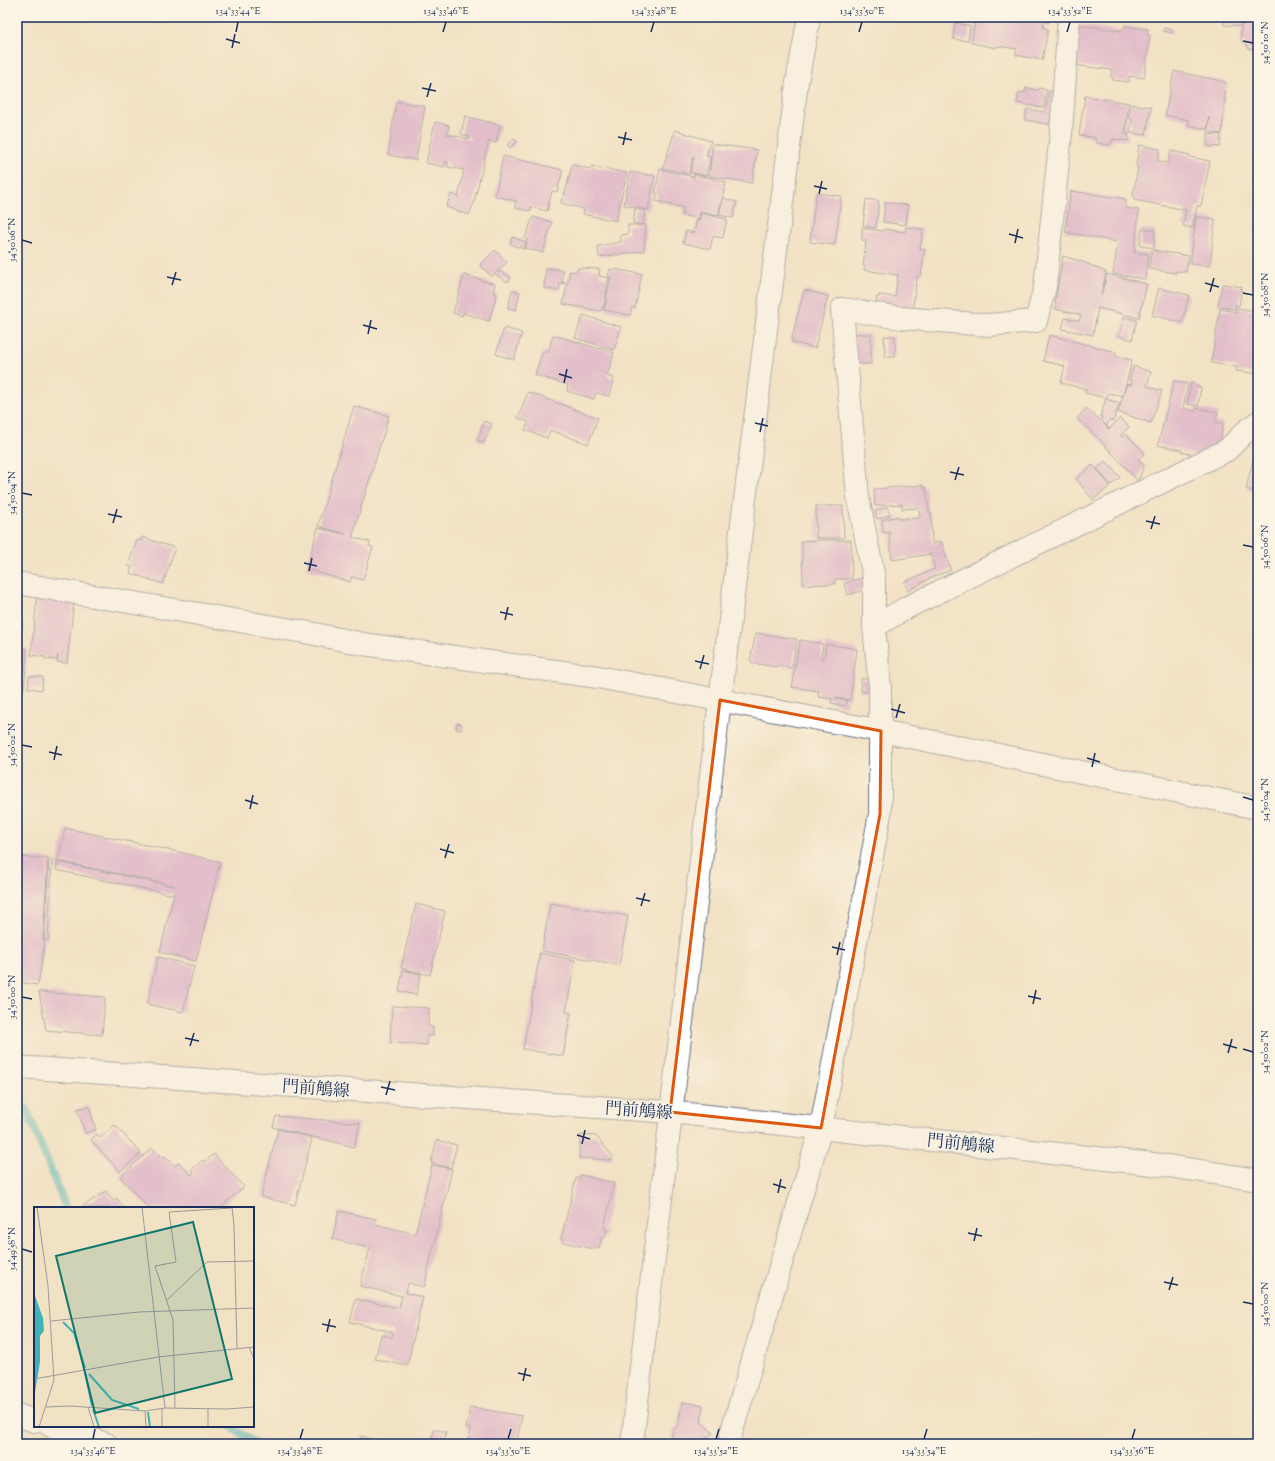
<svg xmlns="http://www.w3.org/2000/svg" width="1275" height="1461" viewBox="0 0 1275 1461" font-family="'Sorts Mill Goudy','Noto Serif JP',serif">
<defs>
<pattern id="building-back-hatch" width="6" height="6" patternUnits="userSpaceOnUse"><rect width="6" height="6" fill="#d699d7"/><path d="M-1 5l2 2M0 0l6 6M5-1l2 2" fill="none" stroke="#ad7db2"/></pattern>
</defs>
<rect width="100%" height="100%" fill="#fcf5e5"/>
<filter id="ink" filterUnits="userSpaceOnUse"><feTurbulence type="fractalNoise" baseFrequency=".025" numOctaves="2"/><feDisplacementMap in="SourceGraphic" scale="8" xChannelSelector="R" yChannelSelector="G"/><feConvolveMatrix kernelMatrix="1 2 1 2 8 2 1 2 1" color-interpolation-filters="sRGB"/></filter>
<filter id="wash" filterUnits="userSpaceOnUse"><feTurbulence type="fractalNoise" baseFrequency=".012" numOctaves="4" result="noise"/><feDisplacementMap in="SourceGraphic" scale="16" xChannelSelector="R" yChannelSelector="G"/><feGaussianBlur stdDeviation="0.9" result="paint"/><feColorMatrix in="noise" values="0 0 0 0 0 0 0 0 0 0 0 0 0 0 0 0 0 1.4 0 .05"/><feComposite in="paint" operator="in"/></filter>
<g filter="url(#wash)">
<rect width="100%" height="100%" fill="#f2e2c4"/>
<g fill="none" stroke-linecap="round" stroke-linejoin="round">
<g stroke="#42b2b9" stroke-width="8">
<path d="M 26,1108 L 66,1208"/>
<path d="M 230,1426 L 256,1444"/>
</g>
</g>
<g id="blocks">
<g fill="url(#building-back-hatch)">
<path d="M 976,17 L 1050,17 L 1049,23 L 1044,22 L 1043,28 L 1048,29 L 1042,60 L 1016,55 L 1017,49 L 997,46 L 996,48 L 971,43 Z"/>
<path d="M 1222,17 L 1242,17 L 1242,20 L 1240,20 L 1240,26 L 1224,25 L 1224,20 L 1222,20 Z"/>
<path d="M 1244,17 L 1258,17 L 1258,49 L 1248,49 L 1248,46 L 1246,45 L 1246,42 L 1241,42 L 1241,24 L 1244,24 Z"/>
<path d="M 955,23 L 970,26 L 968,41 L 953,39 Z"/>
<path d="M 1072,24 L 1123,31 L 1124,26 L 1148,29 L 1147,34 L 1150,35 L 1144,78 L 1129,76 L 1129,82 L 1113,80 L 1113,77 L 1111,77 L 1112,70 L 1066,64 Z"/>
<path d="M 1164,28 L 1173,30 L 1172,33 L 1163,31 Z"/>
<path d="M 1174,71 L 1226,82 L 1222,134 L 1208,132 L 1209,117 L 1207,129 L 1188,125 L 1189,120 L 1165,115 Z"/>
<path d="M 1026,88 L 1038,90 L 1039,88 L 1047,90 L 1043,108 L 1017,103 L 1019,92 L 1025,93 Z"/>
<path d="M 1049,91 L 1058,92 L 1058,126 L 1025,120 L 1027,109 L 1045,112 Z"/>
<path d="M 1085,96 L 1129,103 L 1125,134 L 1129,134 L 1128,141 L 1113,139 L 1112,143 L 1110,143 L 1110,145 L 1096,143 L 1097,141 L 1095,141 L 1095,138 L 1079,135 Z"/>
<path d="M 396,101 L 425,106 L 416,160 L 388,155 Z"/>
<path d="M 1131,104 L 1151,107 L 1146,135 L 1130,133 L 1132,119 L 1129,118 Z"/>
<path d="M 465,116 L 500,125 L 496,143 L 489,141 L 474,202 L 469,215 L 446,207 L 451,194 L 458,197 L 464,170 L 447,167 L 448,162 L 446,161 L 444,167 L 426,163 L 435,122 L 449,125 L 447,134 L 470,139 L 470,137 L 461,134 Z"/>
<path d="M 675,130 L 711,141 L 706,156 L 711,157 L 706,176 L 690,172 L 694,157 L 693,157 L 689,174 L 663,168 Z"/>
<path d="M 1208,134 L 1221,135 L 1220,147 L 1207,146 Z"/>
<path d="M 514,139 L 517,142 L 510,148 L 507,145 Z"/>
<path d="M 713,144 L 757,150 L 752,183 L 709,176 Z"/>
<path d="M 1139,145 L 1160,149 L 1158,161 L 1168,163 L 1171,151 L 1190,155 L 1190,157 L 1210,161 L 1201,206 L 1197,206 L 1193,228 L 1183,226 L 1186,210 L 1134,200 L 1134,196 L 1133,196 L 1138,167 L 1136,167 Z"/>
<path d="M 503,156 L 563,170 L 557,192 L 552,191 L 547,211 L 531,207 L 531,211 L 518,209 L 515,207 L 516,201 L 495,196 Z"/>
<path d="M 572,165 L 591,169 L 592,166 L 602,169 L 602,168 L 627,173 L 616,221 L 583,214 L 584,209 L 561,203 L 563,194 L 565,194 Z"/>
<path d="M 660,169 L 694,177 L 694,174 L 726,182 L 718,216 L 700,212 L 699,219 L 682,215 L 684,208 L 656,201 L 657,193 L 655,193 Z"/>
<path d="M 630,172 L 655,176 L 648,210 L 624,205 Z"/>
<path d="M 1071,191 L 1126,199 L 1125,208 L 1139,210 L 1134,252 L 1149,254 L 1145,279 L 1113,274 L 1118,242 L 1065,232 Z"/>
<path d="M 816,193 L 841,196 L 835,245 L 810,242 Z"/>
<path d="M 723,198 L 737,202 L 733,218 L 719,215 Z"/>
<path d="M 866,199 L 879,201 L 876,228 L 863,226 Z"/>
<path d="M 885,202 L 908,205 L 906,225 L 883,222 Z"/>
<path d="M 635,209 L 645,211 L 643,225 L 633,223 Z"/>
<path d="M 701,213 L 727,219 L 723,238 L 713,236 L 710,249 L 683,243 L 686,231 L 694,233 L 697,220 L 699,220 Z"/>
<path d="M 1257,213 L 1258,213 L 1258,232 L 1255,231 Z"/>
<path d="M 533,217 L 552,222 L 543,253 L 525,248 L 528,240 L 525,239 Z"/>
<path d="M 1196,217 L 1215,219 L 1210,266 L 1190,264 Z"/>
<path d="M 628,225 L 646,225 L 644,251 L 599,257 L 598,246 L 621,242 L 621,235 L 628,234 Z"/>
<path d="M 906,227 L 923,229 L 920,249 L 925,249 L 921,276 L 917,276 L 912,314 L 875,309 L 877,297 L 879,297 L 879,295 L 895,297 L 898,275 L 864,270 L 865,266 L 863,266 L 866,241 L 862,240 L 862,228 L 883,231 L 884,229 L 905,232 Z"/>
<path d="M 1142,229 L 1155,230 L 1154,248 L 1140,246 Z"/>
<path d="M 512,237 L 526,242 L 524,249 L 510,244 Z"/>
<path d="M 495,250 L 507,262 L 492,277 L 480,265 Z"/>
<path d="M 1152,250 L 1189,256 L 1186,272 L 1176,271 L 1176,273 L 1149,269 Z"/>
<path d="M 1063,256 L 1083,262 L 1106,272 L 1101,295 L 1107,274 L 1147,284 L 1139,318 L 1098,308 L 1093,335 L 1062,329 L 1065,318 L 1079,321 L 1081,315 L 1055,309 L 1056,304 L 1055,303 Z"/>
<path d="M 546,268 L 563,270 L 562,282 L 565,282 L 565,284 L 560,283 L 559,291 L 544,288 Z"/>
<path d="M 578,268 L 600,269 L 599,276 L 609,278 L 604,307 L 602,307 L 601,311 L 563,304 L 570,271 L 577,272 Z"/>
<path d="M 610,269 L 614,270 L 614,269 L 642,274 L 635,308 L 632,307 L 630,315 L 604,310 L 611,277 L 608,277 Z"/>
<path d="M 500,271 L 511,277 L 508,282 L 497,276 Z"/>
<path d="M 464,275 L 495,284 L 493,293 L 497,294 L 489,321 L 463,313 L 462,316 L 453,313 Z"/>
<path d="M 1222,284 L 1242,287 L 1239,306 L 1235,305 L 1235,309 L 1218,306 Z"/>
<path d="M 1159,288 L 1189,295 L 1182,323 L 1152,315 Z"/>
<path d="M 512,290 L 520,292 L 516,310 L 508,308 Z"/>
<path d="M 804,290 L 828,296 L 815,348 L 791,342 Z"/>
<path d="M 1236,308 L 1258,311 L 1258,374 L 1236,371 L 1237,367 L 1211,363 L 1220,309 L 1236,312 Z"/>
<path d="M 583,315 L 621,327 L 614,350 L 575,338 Z"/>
<path d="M 1124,317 L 1137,320 L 1132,340 L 1119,336 Z"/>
<path d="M 504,328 L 522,333 L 514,360 L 496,354 Z"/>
<rect x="855" y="334" width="16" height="30"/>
<path d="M 553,335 L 614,353 L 607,376 L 614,378 L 609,396 L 596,393 L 594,399 L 567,391 L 568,385 L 535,375 L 543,351 L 548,353 Z"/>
<path d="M 1049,335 L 1116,352 L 1115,356 L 1132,360 L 1123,396 L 1108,393 L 1107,398 L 1085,393 L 1086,389 L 1061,383 L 1065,366 L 1043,361 Z"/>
<path d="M 884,336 L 895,336 L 895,357 L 885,357 Z"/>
<path d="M 1134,366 L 1151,372 L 1147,386 L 1162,391 L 1151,423 L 1118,412 L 1127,384 L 1131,385 L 1132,381 L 1129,380 Z"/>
<path d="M 1174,381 L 1188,384 L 1183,408 L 1196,411 L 1196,408 L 1218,412 L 1215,422 L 1223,423 L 1219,452 L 1199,456 L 1181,452 L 1182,450 L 1158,445 Z"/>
<path d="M 1191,382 L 1201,388 L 1198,406 L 1187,404 Z"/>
<path d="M 528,392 L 598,418 L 588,444 L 550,430 L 547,438 L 525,430 L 529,422 L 518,418 Z"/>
<path d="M 1258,394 L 1258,404 L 1253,398 Z"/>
<path d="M 1106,399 L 1120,403 L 1113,421 L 1109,420 L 1107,426 L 1102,422 L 1109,429 L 1120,418 L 1129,427 L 1121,435 L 1122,437 L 1126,434 L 1145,453 L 1138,459 L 1144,465 L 1138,481 L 1099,439 L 1077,419 L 1086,408 L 1101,421 L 1102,417 L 1100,417 Z"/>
<path d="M 354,406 L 389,416 L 352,537 L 370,542 L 369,546 L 373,547 L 363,580 L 351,577 L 350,582 L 306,569 L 318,528 L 346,534 L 318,526 Z"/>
<path d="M 484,421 L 492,424 L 484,443 L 477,440 Z"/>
<path d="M 1254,456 L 1258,457 L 1258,492 L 1246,489 Z"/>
<path d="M 1106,461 L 1120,477 L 1111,485 L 1097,469 Z"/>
<path d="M 1093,465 L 1110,486 L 1093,500 L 1076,479 Z"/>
<path d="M 923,485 L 923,487 L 926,487 L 929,512 L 931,513 L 932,544 L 941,541 L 951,570 L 934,576 L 908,591 L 904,582 L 935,569 L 931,554 L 892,560 L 889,532 L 883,533 L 882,520 L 898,516 L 899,519 L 920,518 L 919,508 L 902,509 L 902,504 L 875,506 L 874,489 Z"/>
<path d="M 816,506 L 843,506 L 844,538 L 816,538 Z"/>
<path d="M 887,507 L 890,515 L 877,519 L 875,511 Z"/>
<path d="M 142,537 L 175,548 L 163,584 L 130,573 L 132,567 L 128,566 L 137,540 L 141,541 Z"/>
<path d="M 820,540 L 851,540 L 852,579 L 835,579 L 835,584 L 803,585 L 802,541 Z"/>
<path d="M 868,576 L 872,588 L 848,595 L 844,583 Z"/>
<path d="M 37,598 L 74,602 L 67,663 L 57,662 L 58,655 L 57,660 L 45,659 L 45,657 L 31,655 Z"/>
<path d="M 17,602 L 20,603 L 19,619 L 23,619 L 22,629 L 17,628 Z"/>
<path d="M 756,633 L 797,639 L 792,668 L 777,666 L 777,667 L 752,663 L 752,661 L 750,660 Z"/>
<path d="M 800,640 L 823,644 L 821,658 L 824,659 L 826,644 L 857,649 L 850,700 L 835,698 L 847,700 L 846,706 L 831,703 L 832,699 L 818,697 L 819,691 L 792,687 L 794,678 L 793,677 Z"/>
<path d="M 17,648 L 27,649 L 24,690 L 17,690 Z"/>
<path d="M 29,676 L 43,677 L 42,690 L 28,688 Z"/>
<path d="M 877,678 L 878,691 L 861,692 L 861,679 Z"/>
<path d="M 457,723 L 462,724 L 461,730 L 456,729 Z"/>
<path d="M 65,828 L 183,853 L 220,862 L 196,961 L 160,952 L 174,893 L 169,894 L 56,870 L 58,862 L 175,886 L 58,861 Z"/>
<path d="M 17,857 L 48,858 L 43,940 L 45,941 L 38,985 L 17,982 Z"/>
<path d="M 49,859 L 52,859 L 48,940 L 44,940 Z"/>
<path d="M 550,903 L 628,916 L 619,965 L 542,951 Z"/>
<path d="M 416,904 L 445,911 L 430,975 L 401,968 Z"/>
<path d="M 540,953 L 575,960 L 566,1012 L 571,1013 L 563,1056 L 523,1049 Z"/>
<path d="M 158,957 L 194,966 L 183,1012 L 147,1004 Z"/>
<path d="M 403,970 L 421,974 L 416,995 L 399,991 Z"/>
<path d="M 39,992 L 105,997 L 102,1035 L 46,1030 Z"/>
<path d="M 392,1006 L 429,1008 L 428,1026 L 433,1027 L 433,1036 L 427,1036 L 427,1045 L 390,1043 Z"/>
<path d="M 89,1106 L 96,1130 L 85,1133 L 77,1109 Z"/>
<path d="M 276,1116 L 360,1123 L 354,1147 L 273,1127 Z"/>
<path d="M 115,1125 L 141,1153 L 120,1172 L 91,1140 L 97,1134 L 100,1138 Z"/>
<path d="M 278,1129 L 312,1138 L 295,1205 L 261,1197 Z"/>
<path d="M 580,1135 L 596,1136 L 613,1157 L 611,1160 L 579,1158 Z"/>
<path d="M 437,1140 L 457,1145 L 451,1168 L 431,1163 Z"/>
<path d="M 152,1148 L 162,1158 L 165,1156 L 175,1166 L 179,1162 L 191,1175 L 194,1172 L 191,1170 L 203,1160 L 205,1162 L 214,1154 L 244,1187 L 220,1208 L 148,1208 L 120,1177 Z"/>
<path d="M 432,1165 L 452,1169 L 424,1287 L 408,1283 L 406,1293 L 423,1297 L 407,1366 L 375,1359 L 381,1335 L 392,1337 L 393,1332 L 350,1322 L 356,1299 L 399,1308 L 402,1296 L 360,1286 L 370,1248 L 332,1239 L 339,1211 L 376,1219 L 375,1224 L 415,1234 Z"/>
<path d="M 580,1175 L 614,1183 L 604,1229 L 607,1230 L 605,1238 L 602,1237 L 599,1248 L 595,1247 L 594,1249 L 563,1242 L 564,1240 L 561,1239 L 576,1178 L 579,1179 Z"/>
<path d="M 106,1191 L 113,1201 L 117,1198 L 124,1208 L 80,1208 Z"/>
<path d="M 682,1402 L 703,1405 L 701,1422 L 713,1433 L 698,1444 L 670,1444 L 673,1431 L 678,1425 Z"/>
<path d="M 470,1407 L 522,1416 L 516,1444 L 467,1444 L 470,1429 L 466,1428 Z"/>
<path d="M 434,1429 L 446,1432 L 444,1444 L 431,1444 Z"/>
<path d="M 362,1436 L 386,1444 L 359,1444 Z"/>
</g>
</g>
</g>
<g filter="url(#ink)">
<use href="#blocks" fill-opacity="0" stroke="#666e82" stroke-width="1"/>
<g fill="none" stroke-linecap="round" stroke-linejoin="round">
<defs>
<g id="minor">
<path d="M 17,583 L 310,633 L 363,644 L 598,677 L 881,731 L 1258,808"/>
<path d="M 874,627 L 906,608 L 1227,450 L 1245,432 L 1258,422"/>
<path d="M 17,1415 L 35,1421"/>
<path d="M 51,1426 L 106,1444"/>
<path d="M 632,1444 L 720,700 L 797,82 L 809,17"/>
<path d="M 730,1444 L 731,1434 L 821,1128 L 880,814 L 880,686 L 874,627 L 874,578 L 858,497 L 842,309 L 902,318 L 988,325 L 1036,321 L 1045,287 L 1061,133 L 1069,17"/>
</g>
<path id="major" d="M 17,1067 L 670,1112 L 1162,1165 L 1258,1180"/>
</defs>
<use href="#minor" stroke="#666e82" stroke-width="24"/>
<use href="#major" stroke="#666e82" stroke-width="24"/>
<use href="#minor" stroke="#fff" stroke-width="22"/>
<use href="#major" stroke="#fff" stroke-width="22"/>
</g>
</g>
<path d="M0 0H1275V1461H0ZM 720,700 L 881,731 L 880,814 L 821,1128 L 670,1112 Z" fill="#f2e2c4" fill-opacity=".55" fill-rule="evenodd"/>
<path fill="none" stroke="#de5710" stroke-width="3" stroke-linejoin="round" d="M 720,700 L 881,731 L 880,814 L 821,1128 L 670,1112 Z"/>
<path fill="none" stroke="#1b2f5e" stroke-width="1.5" d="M 236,32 L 238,22M 443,32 L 446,22M 651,32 L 654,22M 859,32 L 862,22M 1067,32 L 1070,22M 226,39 L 240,43M 1243,41 L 1253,43M 232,48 L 235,34M 422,88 L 436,91M 427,97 L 431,83M 618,137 L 632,140M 623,145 L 626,132M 814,186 L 827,189M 819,194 L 822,181M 1009,234 L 1023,238M 22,240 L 32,243M 1015,243 L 1018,229M 167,277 L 181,280M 1205,283 L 1219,287M 172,285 L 176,272M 1210,292 L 1214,278M 1243,293 L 1253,295M 363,325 L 377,329M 368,334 L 371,320M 559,374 L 572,378M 564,383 L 567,369M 755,423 L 768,426M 760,432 L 763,418M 950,472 L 964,475M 955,480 L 959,467M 22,493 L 32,495M 108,514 L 122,517M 1146,521 L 1160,524M 113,523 L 117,509M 1151,529 L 1155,516M 1243,545 L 1253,547M 304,563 L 317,566M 309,571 L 312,558M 500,612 L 513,615M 505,620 L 508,607M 695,661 L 709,664M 700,669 L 704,655M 891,709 L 905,713M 896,718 L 900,704M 22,745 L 32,747M 49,752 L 62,755M 1087,758 L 1100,762M 54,760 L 57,746M 1092,767 L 1095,753M 1243,797 L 1253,800M 245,800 L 258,804M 250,809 L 253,795M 440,849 L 454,853M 445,858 L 449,844M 636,898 L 650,901M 641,906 L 645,893M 832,947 L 845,950M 837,955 L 840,942M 1028,996 L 1041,999M 22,997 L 32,999M 1033,1004 L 1036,990M 185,1038 L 199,1041M 1223,1044 L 1237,1048M 190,1046 L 194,1033M 1243,1049 L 1253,1052M 1228,1053 L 1232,1039M 381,1087 L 395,1090M 386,1095 L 390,1081M 577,1135 L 590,1139M 582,1144 L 585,1130M 773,1184 L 786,1188M 778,1193 L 781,1179M 968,1233 L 982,1236M 974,1241 L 977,1228M 22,1249 L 32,1252M 1164,1282 L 1178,1285M 1169,1290 L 1173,1277M 1243,1302 L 1253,1304M 322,1324 L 336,1327M 327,1332 L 330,1319M 518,1373 L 531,1376M 523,1381 L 526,1368M 93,1439 L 95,1429M 300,1439 L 303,1429M 508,1439 L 511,1429M 716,1439 L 719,1429M 924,1439 L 927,1429M 1132,1439 L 1135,1429"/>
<g text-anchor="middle" stroke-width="3" stroke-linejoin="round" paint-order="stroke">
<g font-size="17" fill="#1b2f5e" stroke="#fcf5e5">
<text transform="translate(316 1088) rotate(4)" y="6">門前鵤線</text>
<text transform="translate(639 1110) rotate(4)" y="6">門前鵤線</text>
<text transform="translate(961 1143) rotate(6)" y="6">門前鵤線</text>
</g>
</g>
<g transform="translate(34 1207)">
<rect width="220" height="220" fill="#f2e2c4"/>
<path d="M 0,86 L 9,111 L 10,124 L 6,129 L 6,155 L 0,191 Z" fill="#42b2b9"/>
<path fill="none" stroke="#42b2b9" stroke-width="2" d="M 29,115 L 40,126 L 51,161M 51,165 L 58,199M 55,167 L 78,193 L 105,202M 59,202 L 65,220M 114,205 L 116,220"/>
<path fill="none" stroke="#9c9a9b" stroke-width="1" d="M 3,0 L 14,79 L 20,173 L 5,220M 108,0 L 131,201M 198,0 L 200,18 L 203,141M 133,93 L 173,55 L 220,54M 17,114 L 105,105 L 220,101M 215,140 L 220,152M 0,172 L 124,150 L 220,140M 12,200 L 36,199 L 111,204 L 131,201 L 193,202 L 220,200M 54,200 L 60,220M 128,201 L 128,220M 141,201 L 139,113 L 121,59 L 142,55 L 135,5 L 198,1M 111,204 L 112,220M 174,220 L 174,202"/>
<path fill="#0f766e" fill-opacity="0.15" stroke="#0f766e" stroke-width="2" d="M 159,15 L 198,172 L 61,206 L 22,49 Z"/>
<rect width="220" height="220" fill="none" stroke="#1b2f5e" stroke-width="2"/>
</g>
<rect width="1275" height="1461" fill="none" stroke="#fcf5e5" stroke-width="44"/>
<rect x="22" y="22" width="1231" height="1417" fill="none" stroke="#1b2f5e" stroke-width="1.5"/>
<g font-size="10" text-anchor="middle" fill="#1b2f5e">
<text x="238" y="14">134°33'44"E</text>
<text x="446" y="14">134°33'46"E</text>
<text x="654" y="14">134°33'48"E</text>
<text x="862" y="14">134°33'50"E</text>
<text x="1070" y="14">134°33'52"E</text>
<text transform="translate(1264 43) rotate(-90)" y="4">34°50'10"N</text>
<text transform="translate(11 240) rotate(-90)" y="4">34°50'06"N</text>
<text transform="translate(1264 295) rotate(-90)" y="4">34°50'08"N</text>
<text transform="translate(11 493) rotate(-90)" y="4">34°50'04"N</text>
<text transform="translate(1264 547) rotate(-90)" y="4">34°50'06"N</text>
<text transform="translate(11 745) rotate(-90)" y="4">34°50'02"N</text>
<text transform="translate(1264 800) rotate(-90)" y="4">34°50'04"N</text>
<text transform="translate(11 997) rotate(-90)" y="4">34°50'00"N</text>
<text transform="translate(1264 1052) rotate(-90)" y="4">34°50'02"N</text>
<text transform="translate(11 1249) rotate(-90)" y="4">34°49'58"N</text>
<text transform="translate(1264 1304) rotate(-90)" y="4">34°50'00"N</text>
<text x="93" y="1454">134°33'46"E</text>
<text x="300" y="1454">134°33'48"E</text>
<text x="508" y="1454">134°33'50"E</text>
<text x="716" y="1454">134°33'52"E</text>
<text x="924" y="1454">134°33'54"E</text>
<text x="1132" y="1454">134°33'56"E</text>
</g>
</svg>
